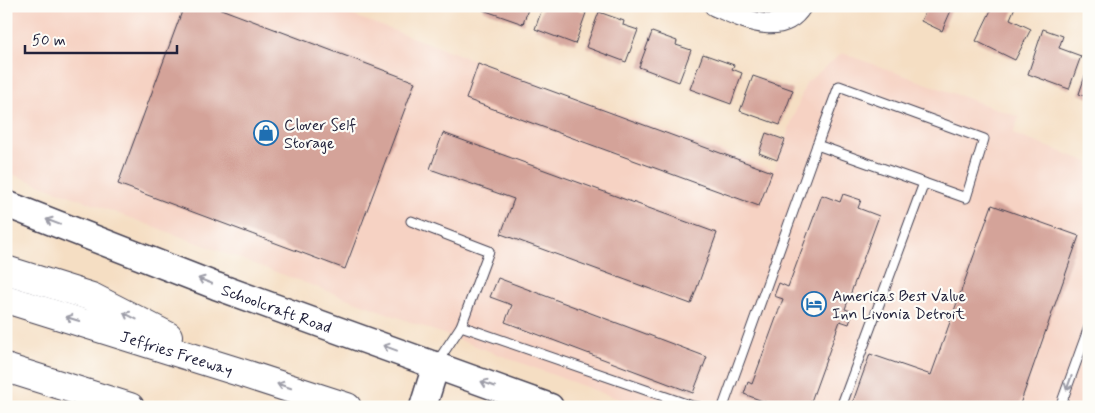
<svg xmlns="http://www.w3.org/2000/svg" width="1095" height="413" viewBox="0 0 1095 413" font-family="Mynerve,sans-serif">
<rect width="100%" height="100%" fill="#fdfcf7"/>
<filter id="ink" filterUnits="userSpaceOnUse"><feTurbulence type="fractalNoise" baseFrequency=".02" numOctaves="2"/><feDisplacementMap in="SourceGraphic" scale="10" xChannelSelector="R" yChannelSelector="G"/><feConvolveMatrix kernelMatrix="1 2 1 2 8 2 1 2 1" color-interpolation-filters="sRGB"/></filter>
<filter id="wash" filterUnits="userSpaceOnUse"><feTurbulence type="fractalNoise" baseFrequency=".0096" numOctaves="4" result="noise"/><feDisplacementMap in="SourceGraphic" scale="20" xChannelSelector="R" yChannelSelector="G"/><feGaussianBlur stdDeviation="1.12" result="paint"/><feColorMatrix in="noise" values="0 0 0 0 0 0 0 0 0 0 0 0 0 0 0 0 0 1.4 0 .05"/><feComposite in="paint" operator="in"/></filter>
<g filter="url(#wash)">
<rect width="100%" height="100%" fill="#f5dec3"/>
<path fill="#f6d2c3" d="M 6,6 L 327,6 L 774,170 L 806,83 L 842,53 L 1019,117 L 1013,134 L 1089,162 L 1089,407 L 640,407 L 6,172 Z"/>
<g id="blocks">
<g fill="#d4a399">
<path d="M 184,6 L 213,6 L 415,82 L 345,269 L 118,184 Z"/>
<path d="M 484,6 L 529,6 L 523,24 L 483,10 Z"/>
<path d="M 543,6 L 572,6 L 586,13 L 575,44 L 535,29 Z"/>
<path d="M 928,6 L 953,6 L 942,31 L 921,21 Z"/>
<path d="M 993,6 L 1013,6 L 1015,7 L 1010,19 L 1031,29 L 1015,60 L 976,41 Z"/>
<path d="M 599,12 L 624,21 L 623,25 L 638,30 L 626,62 L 586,47 Z"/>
<path d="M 1043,29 L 1063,36 L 1059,48 L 1081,56 L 1069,89 L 1028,74 Z"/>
<path d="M 652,32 L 677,41 L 676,45 L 691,50 L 679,82 L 639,67 Z"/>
<path d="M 703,54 L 734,65 L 732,69 L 742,73 L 731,104 L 690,89 Z"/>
<path d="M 478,64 L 772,172 L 759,206 L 466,99 Z"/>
<path d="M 1088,67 L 1089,68 L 1089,98 L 1079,94 Z"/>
<path d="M 753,76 L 793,90 L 780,125 L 740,111 Z"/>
<path d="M 443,133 L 717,233 L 691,304 L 501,234 L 514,199 L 430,169 Z"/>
<path d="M 766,133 L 785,140 L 777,160 L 759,153 Z"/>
<path d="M 843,194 L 861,200 L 858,208 L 879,216 L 845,309 L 853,312 L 849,324 L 840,321 L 809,407 L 791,407 L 782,403 L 781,407 L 778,407 L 744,394 L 748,382 L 752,384 L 783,299 L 774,296 L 779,283 L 788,287 L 822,195 L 840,202 Z"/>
<path d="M 992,205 L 1079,236 L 1019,407 L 851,407 L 870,354 L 931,375 Z"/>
<path d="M 498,278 L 707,357 L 693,393 L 505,322 L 512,305 L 490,297 Z"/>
</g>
</g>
</g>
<g filter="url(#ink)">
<use href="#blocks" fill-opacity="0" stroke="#423e4f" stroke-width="1"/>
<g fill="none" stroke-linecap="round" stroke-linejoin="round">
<defs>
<g id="service">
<path d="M 839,86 L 984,139 L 966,198 L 817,145 Z"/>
<path d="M 411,221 L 489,251 L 461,326"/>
<path d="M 436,364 L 461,326 L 692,406 L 699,407"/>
<path d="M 723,407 L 817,145"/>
<path d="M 841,407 L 924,183"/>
<path d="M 1060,407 L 1089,327"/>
</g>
<path id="minor" d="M 714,6 C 741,17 781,40 802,6"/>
<g id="secondary">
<path id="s1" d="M 6,204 L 216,286 L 550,407"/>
<path d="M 423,407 L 436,365"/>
</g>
<g id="motorway">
<path d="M 6,270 L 92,297 L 168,336"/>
<path id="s2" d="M 6,299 L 236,371 L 347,407"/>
<path d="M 6,368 L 130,407"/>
</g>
</defs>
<use href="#service" stroke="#423e4f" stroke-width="11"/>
<use href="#minor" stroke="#423e4f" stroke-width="21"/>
<use href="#secondary" stroke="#423e4f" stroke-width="29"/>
<use href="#motorway" stroke="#423e4f" stroke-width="30"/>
<use href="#service" stroke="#fff" stroke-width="9"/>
<use href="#minor" stroke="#fff" stroke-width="19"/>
<use href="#secondary" stroke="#fff" stroke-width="26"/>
<use href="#motorway" stroke="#fff" stroke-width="28"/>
</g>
<defs><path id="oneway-shaft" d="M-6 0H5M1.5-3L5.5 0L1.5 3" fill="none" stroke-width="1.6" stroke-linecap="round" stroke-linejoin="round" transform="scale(1.25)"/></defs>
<g stroke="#9c9ca7">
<use href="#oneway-shaft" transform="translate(53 222) rotate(-159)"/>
<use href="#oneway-shaft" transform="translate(205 281) rotate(-159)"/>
<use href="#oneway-shaft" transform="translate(130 316) rotate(-153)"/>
<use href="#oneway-shaft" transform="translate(73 319) rotate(-163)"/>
<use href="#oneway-shaft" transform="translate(390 348) rotate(-160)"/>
<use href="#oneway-shaft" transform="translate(1069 383) rotate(110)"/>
<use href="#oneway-shaft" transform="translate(488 384) rotate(-160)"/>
<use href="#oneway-shaft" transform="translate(284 386) rotate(-162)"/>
</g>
</g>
<defs>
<symbol id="shop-ring" viewBox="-11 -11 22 22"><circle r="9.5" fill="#fdfcf7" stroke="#1f6fb2" stroke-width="1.5"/><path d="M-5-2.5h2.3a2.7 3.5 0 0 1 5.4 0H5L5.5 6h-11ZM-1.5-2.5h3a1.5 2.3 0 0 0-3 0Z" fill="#1f6fb2"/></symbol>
<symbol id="hotel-ring" viewBox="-11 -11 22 22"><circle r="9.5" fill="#fdfcf7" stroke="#1f6fb2" stroke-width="1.5"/><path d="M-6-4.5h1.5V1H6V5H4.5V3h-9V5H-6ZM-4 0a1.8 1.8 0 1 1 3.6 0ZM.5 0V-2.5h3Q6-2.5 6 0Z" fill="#1f6fb2"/></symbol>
</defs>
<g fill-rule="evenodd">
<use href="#shop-ring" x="252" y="119" width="28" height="28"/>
<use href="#hotel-ring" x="800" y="290" width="28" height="28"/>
</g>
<g text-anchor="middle" stroke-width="4.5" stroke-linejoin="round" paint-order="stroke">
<g font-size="16" fill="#22223b" stroke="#fdfcf7" text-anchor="start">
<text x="284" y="130">Clover Self<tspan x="284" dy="18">Storage</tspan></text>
<text x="832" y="301">Americas Best Value<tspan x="832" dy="18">Inn Livonia Detroit</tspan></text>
</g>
<g font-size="16" fill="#22223b" stroke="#fdfcf7">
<text dy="6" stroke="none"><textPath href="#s1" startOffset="290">Schoolcraft Road</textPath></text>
<text dy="6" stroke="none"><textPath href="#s2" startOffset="179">Jeffries Freeway</textPath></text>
</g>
</g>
<rect width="1095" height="413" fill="none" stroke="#fdfcf7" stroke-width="25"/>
<path d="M25 45v8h152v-8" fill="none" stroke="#22223b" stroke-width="2.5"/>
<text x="32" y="45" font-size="15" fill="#22223b" stroke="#fdfcf7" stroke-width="4" paint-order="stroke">50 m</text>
</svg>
